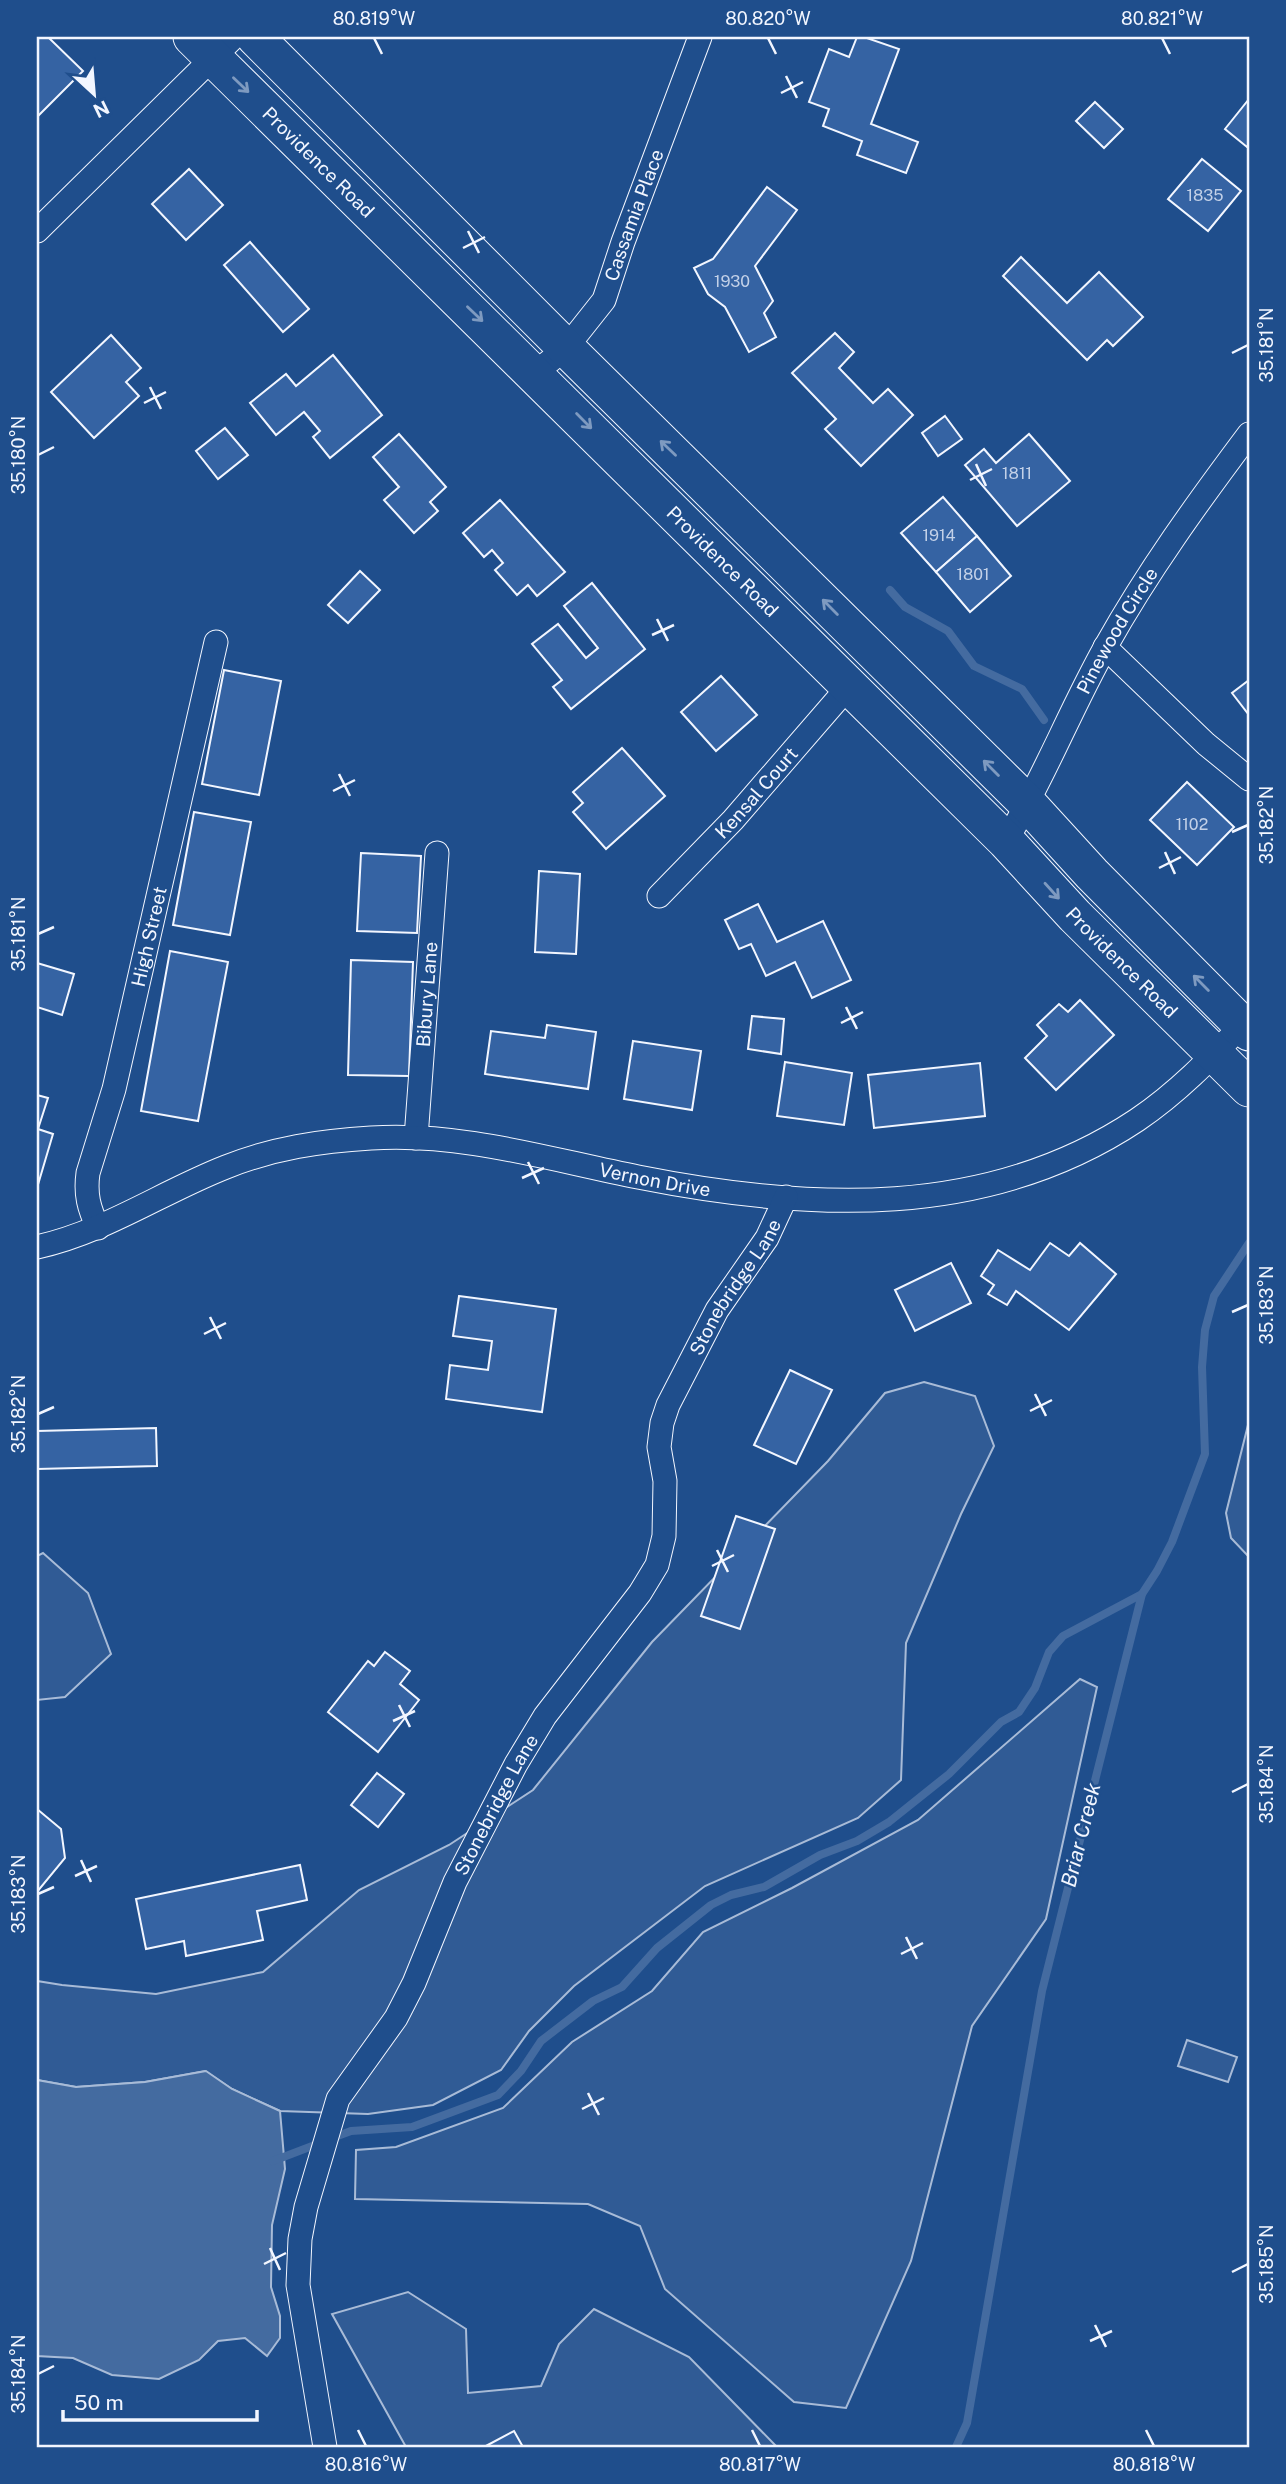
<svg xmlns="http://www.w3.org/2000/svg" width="1286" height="2484" viewBox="0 0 1286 2484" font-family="'Public Sans',sans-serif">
<rect width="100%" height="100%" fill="#1f4e8c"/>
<g fill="#305b95" stroke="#a8bbd7" stroke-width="2">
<path d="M 924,1382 L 975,1396 L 994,1446 L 961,1514 L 906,1643 L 901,1780 L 858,1818 L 705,1886 L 574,1986 L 529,2031 L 501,2070 L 433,2105 L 368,2114 L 280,2111 L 232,2089 L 205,2071 L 145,2082 L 76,2087 L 37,2080 L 37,1981 L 62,1985 L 156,1994 L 263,1972 L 359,1890 L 449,1845 L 533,1790 L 652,1642 L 828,1461 L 885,1393 Z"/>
<path d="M 1249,1421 L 1249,1557 L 1231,1538 L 1226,1513 Z"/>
<path d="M 43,1553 L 88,1593 L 111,1654 L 65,1697 L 37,1700 L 37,1556 Z"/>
<path d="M 1080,1679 L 1097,1687 L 1046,1919 L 972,2026 L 911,2261 L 846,2408 L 794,2402 L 665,2289 L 640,2226 L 588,2204 L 355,2199 L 356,2150 L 396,2147 L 503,2108 L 572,2042 L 652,1991 L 703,1932 L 792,1888 L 918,1820 Z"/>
<path d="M 1187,2040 L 1237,2057 L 1228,2082 L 1178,2066 Z"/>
<path d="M 408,2292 L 466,2329 L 468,2393 L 541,2386 L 559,2344 L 594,2309 L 689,2357 L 777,2447 L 406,2447 L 332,2314 Z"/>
</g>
<path fill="#446ba0" stroke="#a8bbd7" stroke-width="2" d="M 206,2071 L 232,2089 L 280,2111 L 285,2169 L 272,2225 L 271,2287 L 280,2316 L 280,2338 L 267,2356 L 245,2338 L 218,2341 L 199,2360 L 159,2379 L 112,2375 L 73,2358 L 37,2356 L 37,2080 L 76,2087 L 145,2082 Z"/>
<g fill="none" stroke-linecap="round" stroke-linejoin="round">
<g stroke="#446ba0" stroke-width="8">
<path d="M 890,590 L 905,607 L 948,631 L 974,666 L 1022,689 L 1044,720"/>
<path d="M 332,2138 L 351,2131 L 412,2127 L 498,2095 L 521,2071 L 541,2041 L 593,2001 L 622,1987 L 657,1948 L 711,1905 L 731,1895 L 764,1887 L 820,1855 L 857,1841 L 889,1822 L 949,1774 L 1001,1722 L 1019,1712 L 1035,1688 L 1049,1652 L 1063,1636 L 1142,1594"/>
<path d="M 273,2161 L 320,2143"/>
<path d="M 956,2447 L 967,2423 L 1042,1991 L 1142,1594 L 1157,1571 L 1172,1542 L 1205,1454 L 1202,1367 L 1205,1330 L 1214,1296 L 1249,1243"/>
</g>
</g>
<g fill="#3563a3" stroke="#f2f6ff" stroke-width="2">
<path d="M 37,37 L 48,37 L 83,71 L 37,117 Z"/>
<path d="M 857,37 L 864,37 L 899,49 L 871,124 L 918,142 L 906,173 L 857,155 L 862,141 L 823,126 L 829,109 L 809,102 L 829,49 L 849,57 Z"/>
<path d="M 1249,99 L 1249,143 L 1247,147 L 1225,129 Z"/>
<path d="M 1095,102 L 1123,129 L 1104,148 L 1076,121 Z"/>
<path d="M 1202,159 L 1241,191 L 1208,231 L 1168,199 Z"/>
<path d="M 189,169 L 223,205 L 186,240 L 152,204 Z"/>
<path d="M 767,187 L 797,210 L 755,266 L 773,301 L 764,313 L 776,337 L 749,352 L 725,307 L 708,294 L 694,268 L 713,259 Z"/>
<path d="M 250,242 L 309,309 L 283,332 L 224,265 Z"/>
<path d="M 1021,257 L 1067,303 L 1099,272 L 1143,317 L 1113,346 L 1107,340 L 1087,360 L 1003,276 Z"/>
<path d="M 835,333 L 854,352 L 839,368 L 873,403 L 888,389 L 913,415 L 861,466 L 825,429 L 836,419 L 792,373 Z"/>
<path d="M 111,335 L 141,368 L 126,382 L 139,396 L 94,438 L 51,392 Z"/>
<path d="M 333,355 L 382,415 L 330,458 L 313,437 L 320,431 L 304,412 L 276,435 L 250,403 L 286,374 L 296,386 Z"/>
<path d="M 945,416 L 962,439 L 938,456 L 922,433 Z"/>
<path d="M 225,428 L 248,455 L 218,479 L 196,451 Z"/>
<path d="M 399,434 L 446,487 L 430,502 L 438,511 L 414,533 L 384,500 L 399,487 L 373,457 Z"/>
<path d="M 1029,434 L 1070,481 L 1017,526 L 965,465 L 984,449 L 996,463 Z"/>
<path d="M 943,497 L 977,536 L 936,572 L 901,533 Z"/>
<path d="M 500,500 L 565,572 L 537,596 L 528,585 L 517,595 L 495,570 L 503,563 L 492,550 L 484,557 L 463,533 Z"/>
<path d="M 977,536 L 1011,576 L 970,612 L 936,572 Z"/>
<path d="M 360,571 L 380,590 L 348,623 L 328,605 Z"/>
<path d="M 592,583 L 645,649 L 571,709 L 553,687 L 562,680 L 532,644 L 558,624 L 586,658 L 598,648 L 564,606 Z"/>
<path d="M 224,670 L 281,681 L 259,795 L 202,784 Z"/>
<path d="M 721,676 L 757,715 L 716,751 L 681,712 Z"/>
<path d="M 1249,680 L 1249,715 L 1232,693 Z"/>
<path d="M 622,748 L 665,796 L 606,849 L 573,812 L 583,803 L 573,792 Z"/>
<path d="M 1187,782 L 1234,827 L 1197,865 L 1150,820 Z"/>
<path d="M 194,812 L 251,822 L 230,935 L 173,925 Z"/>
<path d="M 361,853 L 421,856 L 417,933 L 357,931 Z"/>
<path d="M 539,871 L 580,874 L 576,954 L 535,952 Z"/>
<path d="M 758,904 L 777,942 L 823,921 L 851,980 L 812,998 L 795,962 L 766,976 L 751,944 L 739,949 L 725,920 Z"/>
<path d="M 170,951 L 228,962 L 198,1121 L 141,1111 Z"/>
<path d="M 351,960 L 413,962 L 409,1076 L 348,1075 Z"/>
<path d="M 37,963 L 74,974 L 62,1015 L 37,1007 Z"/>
<path d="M 1080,1000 L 1114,1035 L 1056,1090 L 1025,1058 L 1047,1036 L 1037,1025 L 1059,1004 L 1068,1012 Z"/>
<path d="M 752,1016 L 784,1019 L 781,1054 L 748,1049 Z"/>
<path d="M 547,1025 L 596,1032 L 588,1089 L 485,1074 L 491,1031 L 545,1038 Z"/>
<path d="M 633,1041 L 701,1051 L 692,1110 L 624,1099 Z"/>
<path d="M 785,1062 L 852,1073 L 844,1125 L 777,1116 Z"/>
<path d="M 980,1063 L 985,1116 L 874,1128 L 868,1075 Z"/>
<path d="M 37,1095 L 48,1098 L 38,1129 L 53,1134 L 37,1188 Z"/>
<path d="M 1050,1243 L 1069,1256 L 1080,1243 L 1116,1274 L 1069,1330 L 1016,1291 L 1007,1305 L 988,1294 L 994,1285 L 981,1276 L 998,1250 L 1030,1270 Z"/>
<path d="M 951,1263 L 971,1303 L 915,1331 L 895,1290 Z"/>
<path d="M 459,1296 L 556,1309 L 542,1412 L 446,1399 L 450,1365 L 488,1370 L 492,1341 L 453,1336 Z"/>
<path d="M 790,1370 L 832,1390 L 796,1464 L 754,1445 Z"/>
<path d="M 156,1428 L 157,1466 L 37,1469 L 37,1431 Z"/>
<path d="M 736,1516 L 775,1529 L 740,1629 L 701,1616 Z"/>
<path d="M 385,1652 L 410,1671 L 400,1684 L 419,1700 L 378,1752 L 328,1712 L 368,1661 L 374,1666 Z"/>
<path d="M 377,1773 L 404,1794 L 378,1827 L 351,1805 Z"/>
<path d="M 37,1809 L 61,1829 L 65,1858 L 37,1892 Z"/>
<path d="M 300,1865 L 307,1900 L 257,1911 L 263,1940 L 186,1956 L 184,1941 L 146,1949 L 136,1899 Z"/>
<path d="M 514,2431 L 523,2447 L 484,2447 Z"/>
</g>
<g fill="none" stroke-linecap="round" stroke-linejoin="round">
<defs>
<g id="minor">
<path d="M 37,231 L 234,37"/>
<path id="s1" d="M 535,373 L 566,348 L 604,300 L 623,242 L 700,37"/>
<path d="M 1105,647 L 1206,744 L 1249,779"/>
<path id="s2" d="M 1006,841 C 1044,778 1070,710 1106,646 C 1148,571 1198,502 1249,434"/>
<path id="s3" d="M 659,896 L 733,820 L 849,686"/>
<path id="s4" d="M 416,1138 L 437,853"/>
<path id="s5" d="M 98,1228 C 89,1208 85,1195 88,1173 L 114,1089 L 216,642"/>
<path id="s6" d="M 37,1247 C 105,1232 162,1192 226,1167 C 273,1148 321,1141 371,1138 C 462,1132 551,1160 638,1177 C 809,1211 987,1220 1137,1120 C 1177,1093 1210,1059 1242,1025"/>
<path id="s7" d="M 325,2447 L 298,2285 L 300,2239 L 306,2207 L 338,2099 L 396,2018 L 414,1983 L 455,1882 L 516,1764 L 545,1716 L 640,1593 L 657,1565 L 664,1536 L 665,1481 L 659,1447 L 662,1423 L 668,1405 L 717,1310 L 767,1238 L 786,1197"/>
</g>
<g id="primary">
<path id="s8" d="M 192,37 L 1006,841 L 1075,916 L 1249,1088"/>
<path d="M 255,37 L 566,348 L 1028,804 L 1092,874 L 1249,1032"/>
</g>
</defs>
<use href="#minor" stroke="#f2f6ff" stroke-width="25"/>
<use href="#primary" stroke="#f2f6ff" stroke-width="39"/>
<use href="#minor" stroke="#1f4e8c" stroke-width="23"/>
<use href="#primary" stroke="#1f4e8c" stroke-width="37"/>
</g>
<defs><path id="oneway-shaft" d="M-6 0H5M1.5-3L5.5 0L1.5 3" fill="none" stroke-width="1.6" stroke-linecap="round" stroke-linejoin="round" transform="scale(1.75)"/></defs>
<g stroke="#7e9ac0">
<use href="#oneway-shaft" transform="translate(241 85) rotate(44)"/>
<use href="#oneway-shaft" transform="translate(475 314) rotate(44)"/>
<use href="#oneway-shaft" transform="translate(584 421) rotate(45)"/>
<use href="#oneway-shaft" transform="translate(668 448) rotate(-136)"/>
<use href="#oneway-shaft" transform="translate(830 607) rotate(-135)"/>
<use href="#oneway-shaft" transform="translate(991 768) rotate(-135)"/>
<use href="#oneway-shaft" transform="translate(1052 891) rotate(48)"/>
<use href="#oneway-shaft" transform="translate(1201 983) rotate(-135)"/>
</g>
<path fill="none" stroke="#f2f6ff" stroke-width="2.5" d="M 374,38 L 382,54M 768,38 L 776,54M 1162,38 L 1170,54M 786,76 L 797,98M 781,93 L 803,82M 468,231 L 479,253M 463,248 L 485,237M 1232,353 L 1248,345M 150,387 L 161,409M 144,403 L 166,392M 38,455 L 54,447M 976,464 L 986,486M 970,480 L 992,469M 657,619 L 668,641M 652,635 L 674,625M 339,774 L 350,796M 333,791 L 355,780M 1232,832 L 1248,825M 1165,852 L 1175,874M 1159,868 L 1181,857M 38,934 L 54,927M 846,1007 L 857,1029M 841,1023 L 863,1012M 528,1162 L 539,1184M 522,1178 L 544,1168M 1232,1312 L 1248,1305M 210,1317 L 221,1339M 204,1334 L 226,1323M 1035,1394 L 1046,1416M 1030,1411 L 1052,1400M 38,1414 L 54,1407M 717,1550 L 728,1572M 712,1566 L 734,1555M 399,1705 L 410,1727M 393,1721 L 415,1711M 1232,1792 L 1248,1784M 81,1860 L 91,1882M 75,1876 L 97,1866M 38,1894 L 54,1887M 906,1937 L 917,1959M 901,1954 L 923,1943M 588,2093 L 599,2115M 582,2109 L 604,2098M 270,2248 L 280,2270M 264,2264 L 286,2253M 1232,2272 L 1248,2264M 1095,2325 L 1106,2347M 1090,2341 L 1112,2331M 38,2374 L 54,2366M 358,2430 L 366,2446M 752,2430 L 760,2446M 1146,2430 L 1154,2446"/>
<g text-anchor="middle" stroke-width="5" stroke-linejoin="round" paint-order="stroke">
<g font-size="16" fill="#c3d1e8">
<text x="1205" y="201">1835</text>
<text x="732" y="287">1930</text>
<text x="1017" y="479">1811</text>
<text x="939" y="541">1914</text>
<text x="973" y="580">1801</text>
<text x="1192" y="830">1102</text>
</g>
<g font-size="19" fill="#f2f6ff" stroke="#1f4e8c">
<text dy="7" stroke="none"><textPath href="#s8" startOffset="178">Providence Road</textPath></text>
<text dy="7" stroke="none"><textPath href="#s1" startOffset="191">Cassamia Place</textPath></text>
<text dy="7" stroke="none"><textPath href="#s8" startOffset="746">Providence Road</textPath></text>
<text dy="7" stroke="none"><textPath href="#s2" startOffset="238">Pinewood Circle</textPath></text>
<text dy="7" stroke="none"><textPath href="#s3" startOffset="142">Kensal Court</textPath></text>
<text dy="7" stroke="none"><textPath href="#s5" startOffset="301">High Street</textPath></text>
<text dy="7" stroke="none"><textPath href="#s8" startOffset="1312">Providence Road</textPath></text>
<text dy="7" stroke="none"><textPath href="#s4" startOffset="144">Bibury Lane</textPath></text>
<text dy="7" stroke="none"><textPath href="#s6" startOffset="642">Vernon Drive</textPath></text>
<text dy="7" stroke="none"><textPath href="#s7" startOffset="1279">Stonebridge Lane</textPath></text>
<text dy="7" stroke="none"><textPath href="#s7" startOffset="691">Stonebridge Lane</textPath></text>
</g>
<g font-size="21" font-style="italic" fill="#f2f6ff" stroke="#1f4e8c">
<text transform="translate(1081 1835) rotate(-76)" y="7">Briar Creek</text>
</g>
</g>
<rect width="1286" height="2484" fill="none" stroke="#1f4e8c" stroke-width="77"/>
<g transform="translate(94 94) rotate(154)" stroke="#1f4e8c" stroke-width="5" paint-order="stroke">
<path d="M0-5L12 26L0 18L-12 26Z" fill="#f2f6ff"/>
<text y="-10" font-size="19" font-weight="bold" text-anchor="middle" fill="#f2f6ff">N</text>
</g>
<path d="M63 2410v10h194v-10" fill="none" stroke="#f2f6ff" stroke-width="3.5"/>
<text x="74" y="2410" font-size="21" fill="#f2f6ff" stroke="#1f4e8c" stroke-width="5" paint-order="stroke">50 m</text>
<rect x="38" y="38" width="1210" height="2408" fill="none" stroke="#f2f6ff" stroke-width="2.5"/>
<g font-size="18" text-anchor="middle" fill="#f2f6ff">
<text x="374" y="25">80.819°W</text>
<text x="768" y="25">80.820°W</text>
<text x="1162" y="25">80.821°W</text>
<text transform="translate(1267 345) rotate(-90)" y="6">35.181°N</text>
<text transform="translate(19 455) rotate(-90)" y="6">35.180°N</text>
<text transform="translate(1267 825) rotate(-90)" y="6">35.182°N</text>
<text transform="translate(19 934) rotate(-90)" y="6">35.181°N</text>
<text transform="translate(1267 1305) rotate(-90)" y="6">35.183°N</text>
<text transform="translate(19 1414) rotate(-90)" y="6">35.182°N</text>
<text transform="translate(1267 1784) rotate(-90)" y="6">35.184°N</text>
<text transform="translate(19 1894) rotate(-90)" y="6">35.183°N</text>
<text transform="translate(1267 2264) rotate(-90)" y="6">35.185°N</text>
<text transform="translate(19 2374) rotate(-90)" y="6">35.184°N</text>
<text x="366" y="2471">80.816°W</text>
<text x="760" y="2471">80.817°W</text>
<text x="1154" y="2471">80.818°W</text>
</g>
</svg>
